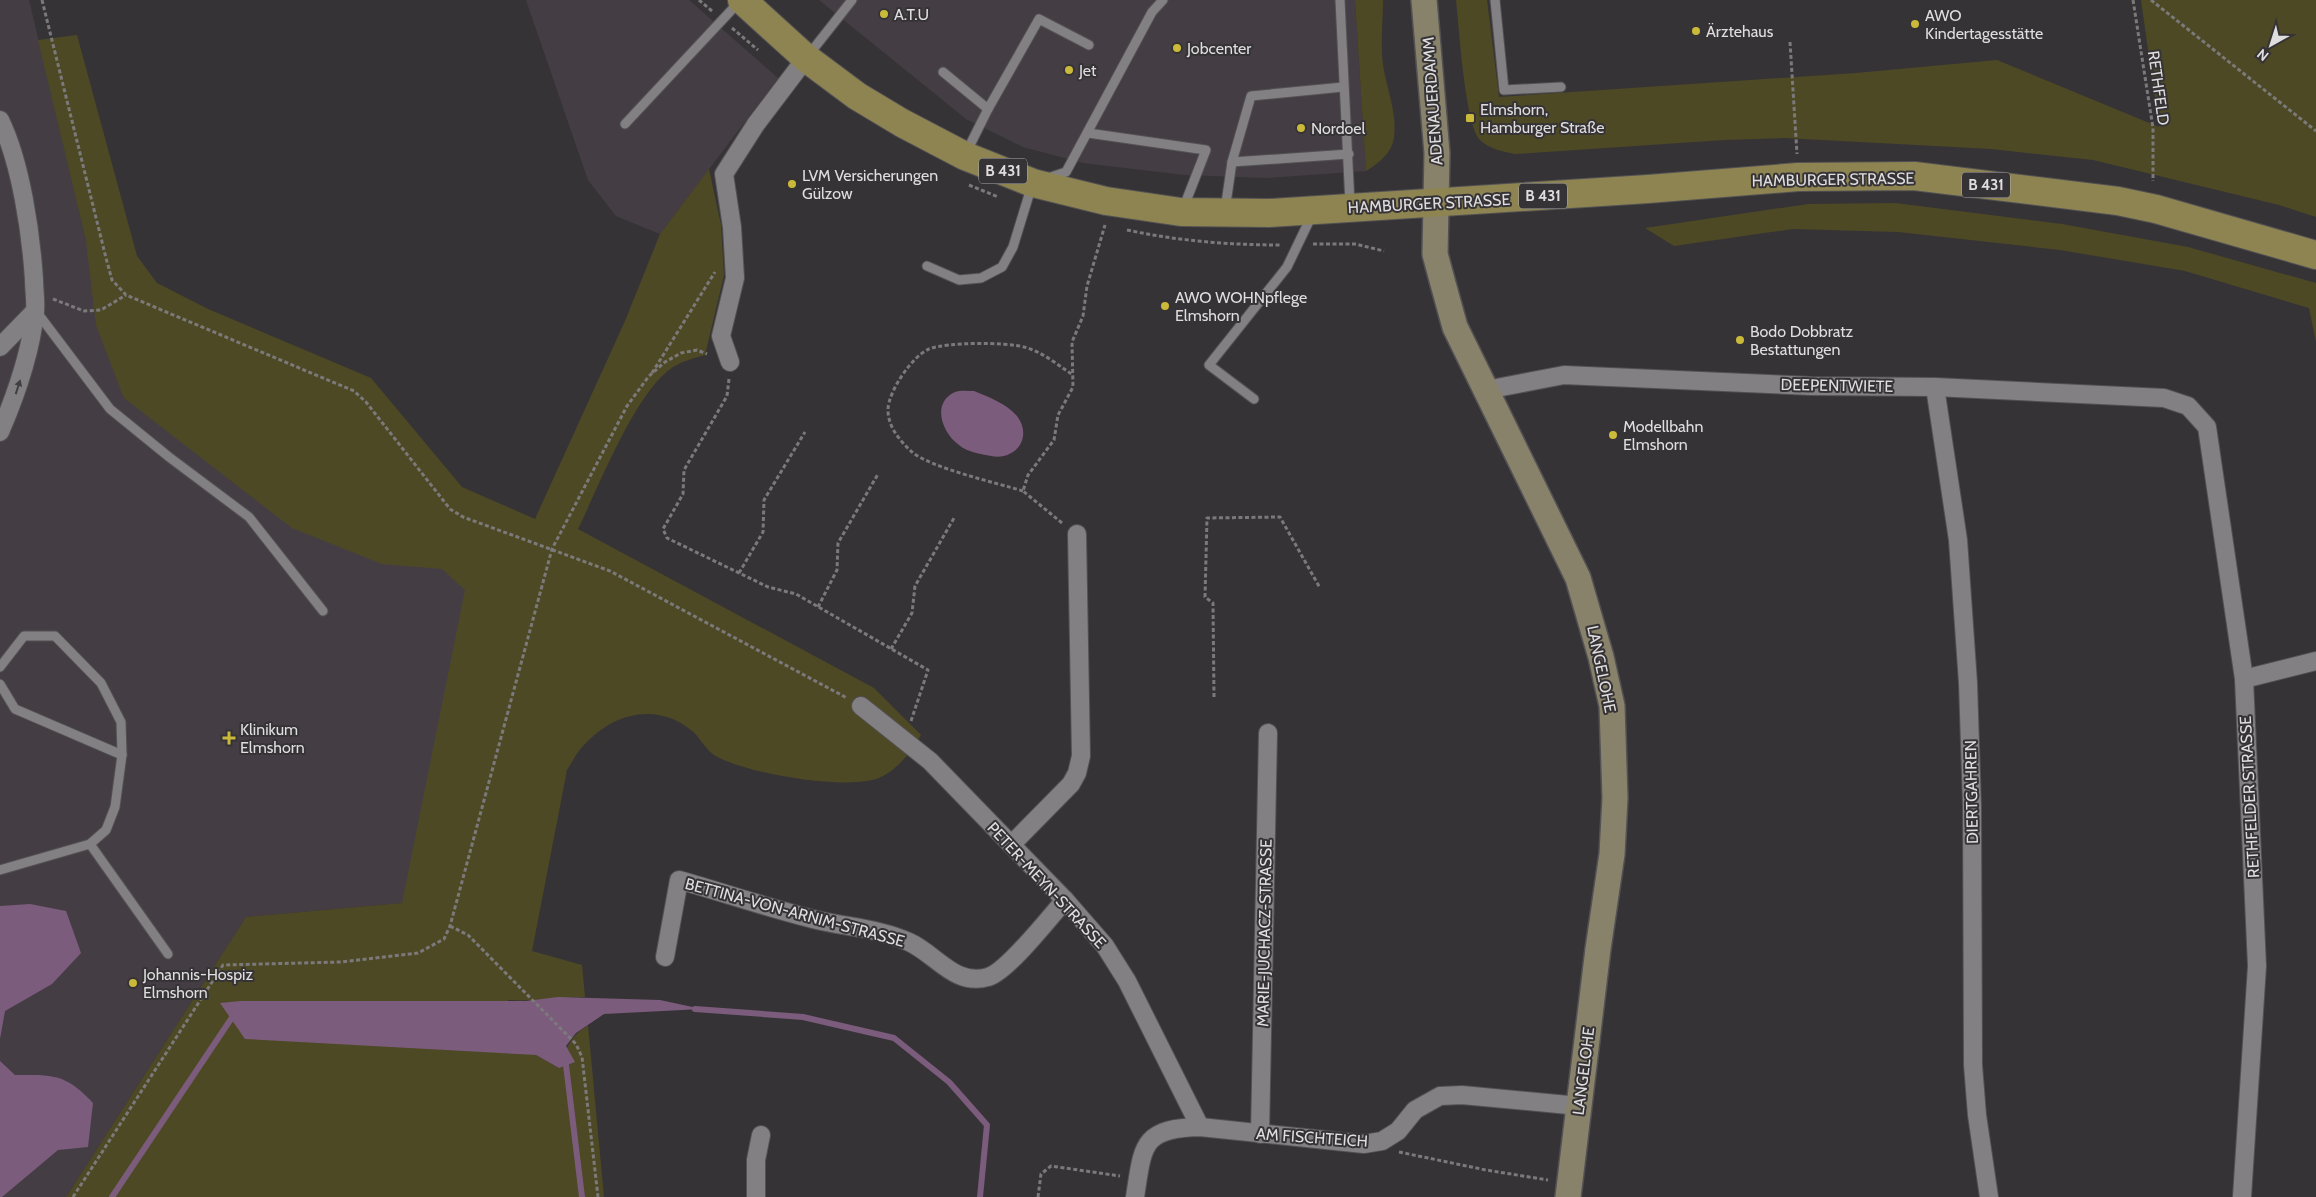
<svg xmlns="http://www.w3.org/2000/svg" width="2316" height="1197" viewBox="0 0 2316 1197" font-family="Cabin,sans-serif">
<rect width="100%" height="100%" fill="#363336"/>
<g fill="#443e44">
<path d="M 0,0 L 29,0 L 86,241 L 514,573 L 402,903 L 246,917 L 66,1197 L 0,1197 Z"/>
<path d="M 526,0 L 689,0 L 778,78 L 660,234 L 616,216 L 588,180 Z"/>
<path d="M 819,0 L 1355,0 L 1366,171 L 1267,178 L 1185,175 L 1083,163 L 1023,147 L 966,119 Z"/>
</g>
<g fill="#4d4925">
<path d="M 1355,0 L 1383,0 C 1383,18 1381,36 1382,54 C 1383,81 1398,110 1394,137 C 1392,153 1379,163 1366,171 Z"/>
<path d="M 1456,0 L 1487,0 L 1499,97 L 1856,73 L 1997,60 L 2159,127 L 2141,0 L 2316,0 L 2316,217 L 2279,205 L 2093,160 L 1991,149 L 1785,138 L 1724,140 L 1516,154 C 1504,152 1489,149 1480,140 C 1465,124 1459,27 1456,0 Z"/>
<path d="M 77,35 L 137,256 L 157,283 L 208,309 L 371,378 L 462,487 L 535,519 L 625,321 L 660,234 L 709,169 L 721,225 L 724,275 L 705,355 C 694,358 683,361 673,367 C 635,392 599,487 578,529 L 874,688 L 921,735 C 912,750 900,767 883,776 C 854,793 742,773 714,755 C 705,749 700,737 691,730 C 656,702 613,713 584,745 C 577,752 572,762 567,770 L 532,951 L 582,965 L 585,997 C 559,997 534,1002 508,1000 L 536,1055 L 559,1068 C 565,1049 570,1037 588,1025 L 604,1197 L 66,1197 L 246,917 L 402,903 L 465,590 L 442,569 L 382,564 L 292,528 L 124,398 L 96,325 L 86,241 L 38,40 Z"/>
<path d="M 1895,203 L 2062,224 L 2188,247 L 2316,283 L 2316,342 L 2309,308 L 2185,271 L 2060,250 L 1898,232 L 1793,229 L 1674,246 L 1645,228 L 1808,204 Z"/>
</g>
<g fill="#7c5c7c">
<path d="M 974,391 C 988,397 1006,403 1017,416 C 1033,437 1016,461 991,456 C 981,454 967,452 959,445 C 942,433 931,403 955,392 C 960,390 968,391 974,391 Z"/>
<path d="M 30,904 L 66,911 L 81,953 L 52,984 L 5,1011 L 0,1039 L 0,906 Z"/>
<path d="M 558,997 L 660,1000 L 702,1009 L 604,1014 L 576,1033 L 566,1046 L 575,1062 L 559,1068 L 536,1055 L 245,1039 L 220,1003 L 241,1001 L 526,1001 Z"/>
<path d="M 0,1061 L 15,1075 C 53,1075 65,1073 93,1103 L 88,1147 L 58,1150 L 2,1197 L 0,1197 Z"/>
</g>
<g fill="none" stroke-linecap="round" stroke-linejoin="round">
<g stroke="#7c5c7c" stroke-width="6">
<path d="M 695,1009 L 803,1017 L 894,1038 L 949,1082 L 987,1125 L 980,1197"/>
<path d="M 562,1060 L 566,1065 L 582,1197"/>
<path d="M 112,1197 L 235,1013"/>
</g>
<defs>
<g id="lane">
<path d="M 1340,0 L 1350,204"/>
<path d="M 1495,0 L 1504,90 L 1561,87"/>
<path d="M 807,57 L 852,0"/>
<path d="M 943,72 L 988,109 L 966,153"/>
<path d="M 988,109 L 1039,19 L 1089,45"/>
<path d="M 625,124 L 739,2"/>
<path d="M 1088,133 L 1206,150 L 1183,209"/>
<path d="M 1232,162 L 1349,154"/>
<path d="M 1048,178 L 1066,172 L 1152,12 L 1163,0"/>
<path d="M 1225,210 L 1232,162 L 1251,96 L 1343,87"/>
<path d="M 927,266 L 959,280 L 981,278 L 1002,267 L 1013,247 L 1032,185"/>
<path d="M 36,311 L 110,409 L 169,457 L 249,517 L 323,611"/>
<path d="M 1254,399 L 1209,365 L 1287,267 L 1312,215"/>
<path d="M 0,667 L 24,636 L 55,636 L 101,683 L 121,722 L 122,755 L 115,807 L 106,830 L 90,844 L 0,870"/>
<path d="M 0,684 L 15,709 L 122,755"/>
<path d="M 90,844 L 168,954"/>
</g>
<g id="street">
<path d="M 0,120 C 21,163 31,233 34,280 C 34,290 36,301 35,311 C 31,352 16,395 0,432"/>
<path d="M 0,347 L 35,311"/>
<path d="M 730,362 L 721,336 L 735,278 L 732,227 L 724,174 L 756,124 L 806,58"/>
<path d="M 1935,387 L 1958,540 L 1968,683 L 1972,806 L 1973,1065 L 1977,1115 L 1989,1197"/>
<path d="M 1486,390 L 1564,375 L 1812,386 L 1935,387 L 2164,398 L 2188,406 L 2207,427 L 2244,679 L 2257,966 L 2242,1197"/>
<path d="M 2244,679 L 2316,661"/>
<path d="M 861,706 L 930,761 L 1065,900 L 1105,946 L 1127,981 L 1200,1127"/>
<path d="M 1012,844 L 1071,784 L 1077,773 L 1081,756 L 1077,534"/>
<path d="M 665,957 L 679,880 C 725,893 771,909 817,920 C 847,927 881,929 909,942 C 936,954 955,987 988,977 C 1007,972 1049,918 1065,900"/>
<path d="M 1260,1134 L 1268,733"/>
<path d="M 756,1197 L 756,1160 L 761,1135"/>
<path d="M 1135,1197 C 1143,1146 1141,1128 1200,1127 L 1364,1144 L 1382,1141 L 1398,1131 L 1415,1110 L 1440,1096 L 1462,1095 L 1579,1106"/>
</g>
<path id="secondary" d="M 1424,0 L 1437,153 L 1435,254 L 1442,280 L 1455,327 L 1578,578 L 1601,657 L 1612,706 L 1615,798 L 1612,854 L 1598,949 L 1568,1197"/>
<path id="primary" d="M 742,0 L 806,58 L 857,96 L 902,123 L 965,156 L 1033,183 L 1106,201 L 1181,212 L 1269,213 L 1648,189 L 1798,177 L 1914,176 L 2118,201 L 2156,209 L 2316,255"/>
</defs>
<use href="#lane" stroke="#535153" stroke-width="11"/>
<use href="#street" stroke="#535153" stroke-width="20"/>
<use href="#secondary" stroke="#535153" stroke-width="28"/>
<use href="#primary" stroke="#535153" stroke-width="30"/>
<g stroke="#7c797b" stroke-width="3" stroke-dasharray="4 2.5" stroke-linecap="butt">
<path d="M 42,0 L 106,258 L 112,280 L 126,295 L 354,391 L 366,402 L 450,509 L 463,517 L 610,571 L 847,698"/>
<path d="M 699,0 L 712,11"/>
<path d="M 2133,0 L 2153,128 L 2153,181"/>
<path d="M 2151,0 L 2316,131"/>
<path d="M 732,28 L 758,50"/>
<path d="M 1790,42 L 1797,154"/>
<path d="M 969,185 L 998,197"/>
<path d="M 1127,230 C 1178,241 1230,245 1282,245"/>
<path d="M 1313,244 L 1355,244 L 1384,251"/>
<path d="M 53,299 L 84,311 L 101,310 L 126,295"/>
<path d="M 652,373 L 715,272"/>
<path d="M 729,379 L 727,396 L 684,470 L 683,494 L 663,529 L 667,538 L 768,587 L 796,594 L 928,670 L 911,721"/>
<path d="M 1023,491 C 997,483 931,468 912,452 C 900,441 888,427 888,410 C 888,392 912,356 929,349 C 947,342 1006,342 1024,347 C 1041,351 1058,365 1073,375"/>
<path d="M 1062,523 L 1023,491 L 1028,475 L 1054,440 L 1058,415 L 1073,387 L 1072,342 L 1083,316 L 1087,286 L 1105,225"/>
<path d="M 739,573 L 763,532 L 764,500 L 805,432"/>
<path d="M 818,607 L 837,570 L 838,543 L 878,474"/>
<path d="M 891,649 L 912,613 L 915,586 L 954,518"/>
<path d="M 1214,697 L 1213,603 L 1205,597 L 1207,518 L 1280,517 L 1320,588"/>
<path d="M 450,926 L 468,935 L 576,1044 L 582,1057 L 598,1197"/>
<path d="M 1399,1152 L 1486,1170 L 1548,1180"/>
<path d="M 73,1197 L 223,965 L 341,962 L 418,953 L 444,939 L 450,926 L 552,549 L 627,406 L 649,376 L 665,362 L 681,353 L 697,350 L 707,354"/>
<path d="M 1038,1197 L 1041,1174 L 1051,1166 L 1120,1176"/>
</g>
<use href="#lane" stroke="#838083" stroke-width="9"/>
<use href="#street" stroke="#838083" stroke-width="18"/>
<use href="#secondary" stroke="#88826b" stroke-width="25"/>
<use href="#primary" stroke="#8d8452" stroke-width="28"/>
</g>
<defs><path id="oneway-solid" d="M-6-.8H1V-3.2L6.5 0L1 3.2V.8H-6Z" transform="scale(1.25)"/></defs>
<use fill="#423f42" href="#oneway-solid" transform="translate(18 387) rotate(-72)"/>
<g fill="#cbba39" stroke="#363336" stroke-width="2">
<circle cx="884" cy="14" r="5"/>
<circle cx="1915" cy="24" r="5"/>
<circle cx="1696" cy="31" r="5"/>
<circle cx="1177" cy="48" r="5"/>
<circle cx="1069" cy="70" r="5"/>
<rect x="1465" y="113" width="10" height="10" rx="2.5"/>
<circle cx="1301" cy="128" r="5"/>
<circle cx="792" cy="184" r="5"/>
<circle cx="1165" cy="306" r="5"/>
<circle cx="1740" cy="340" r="5"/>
<circle cx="1613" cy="435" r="5"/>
<path d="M226.5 730.5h5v5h5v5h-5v5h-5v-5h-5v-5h5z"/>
<circle cx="133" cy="983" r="5"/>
</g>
<g text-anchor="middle" stroke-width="4" stroke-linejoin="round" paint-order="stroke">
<g fill="#363336" stroke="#acaaac" stroke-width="1">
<rect x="979" y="158.5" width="48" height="25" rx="4"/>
<rect x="1962" y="172.5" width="48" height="25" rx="4"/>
<rect x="1519" y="183.5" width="48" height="25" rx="4"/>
</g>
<g font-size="15" font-weight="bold" fill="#dfddde">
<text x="1003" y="176">B 431</text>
<text x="1986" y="190">B 431</text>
<text x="1543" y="201">B 431</text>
</g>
<g font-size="16" fill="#dfddde" stroke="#363336" text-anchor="start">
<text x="894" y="20">A.T.U</text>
<text x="1925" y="21">AWO<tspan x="1925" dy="18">Kindertagesstätte</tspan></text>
<text x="1706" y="37">Ärztehaus</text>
<text x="1187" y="54">Jobcenter</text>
<text x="1079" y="76">Jet</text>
<text x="1480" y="115">Elmshorn,<tspan x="1480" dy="18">Hamburger Straße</tspan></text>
<text x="1311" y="134">Nordoel</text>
<text x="802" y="181">LVM Versicherungen<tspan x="802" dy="18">Gülzow</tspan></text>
<text x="1175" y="303">AWO WOHNpflege<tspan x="1175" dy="18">Elmshorn</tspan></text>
<text x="1750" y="337">Bodo Dobbratz<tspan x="1750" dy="18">Bestattungen</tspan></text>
<text x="1623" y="432">Modellbahn<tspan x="1623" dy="18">Elmshorn</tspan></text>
<text x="240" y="735">Klinikum<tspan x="240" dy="18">Elmshorn</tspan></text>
<text x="143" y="980">Johannis-Hospiz<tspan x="143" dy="18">Elmshorn</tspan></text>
</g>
<g font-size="16" fill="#dfddde" stroke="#363336">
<text transform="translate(2159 88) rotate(82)" y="6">RETHFELD</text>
<text transform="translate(1432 101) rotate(-94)" y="6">ADENAUERDAMM</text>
<text transform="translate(1833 179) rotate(-1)" y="6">HAMBURGER STRASSE</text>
<text transform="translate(1429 203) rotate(-3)" y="6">HAMBURGER STRASSE</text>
<text transform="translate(1837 385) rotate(1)" y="6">DEEPENTWIETE</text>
<text transform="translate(1602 669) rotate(78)" y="6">LANGELOHE</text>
<text transform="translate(1971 792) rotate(-91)" y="6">DIERTGAHREN</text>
<text transform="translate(2249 797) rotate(-93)" y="6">RETHFELDER STRASSE</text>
<text transform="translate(1047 885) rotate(47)" y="6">PETER-MEYN-STRASSE</text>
<text transform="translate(795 912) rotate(15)" y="6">BETTINA-VON-ARNIM-STRASSE</text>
<text transform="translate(1264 933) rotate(-89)" y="6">MARIE-JUCHACZ-STRASSE</text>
<text transform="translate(1583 1071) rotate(-83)" y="6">LANGELOHE</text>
<text transform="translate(1312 1137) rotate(4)" y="6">AM FISCHTEICH</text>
</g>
</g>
<g transform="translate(2271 45) rotate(219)" stroke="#363336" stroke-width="4" paint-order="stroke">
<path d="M0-4L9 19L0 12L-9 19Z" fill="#dfddde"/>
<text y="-8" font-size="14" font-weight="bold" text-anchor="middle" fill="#dfddde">N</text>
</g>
</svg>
